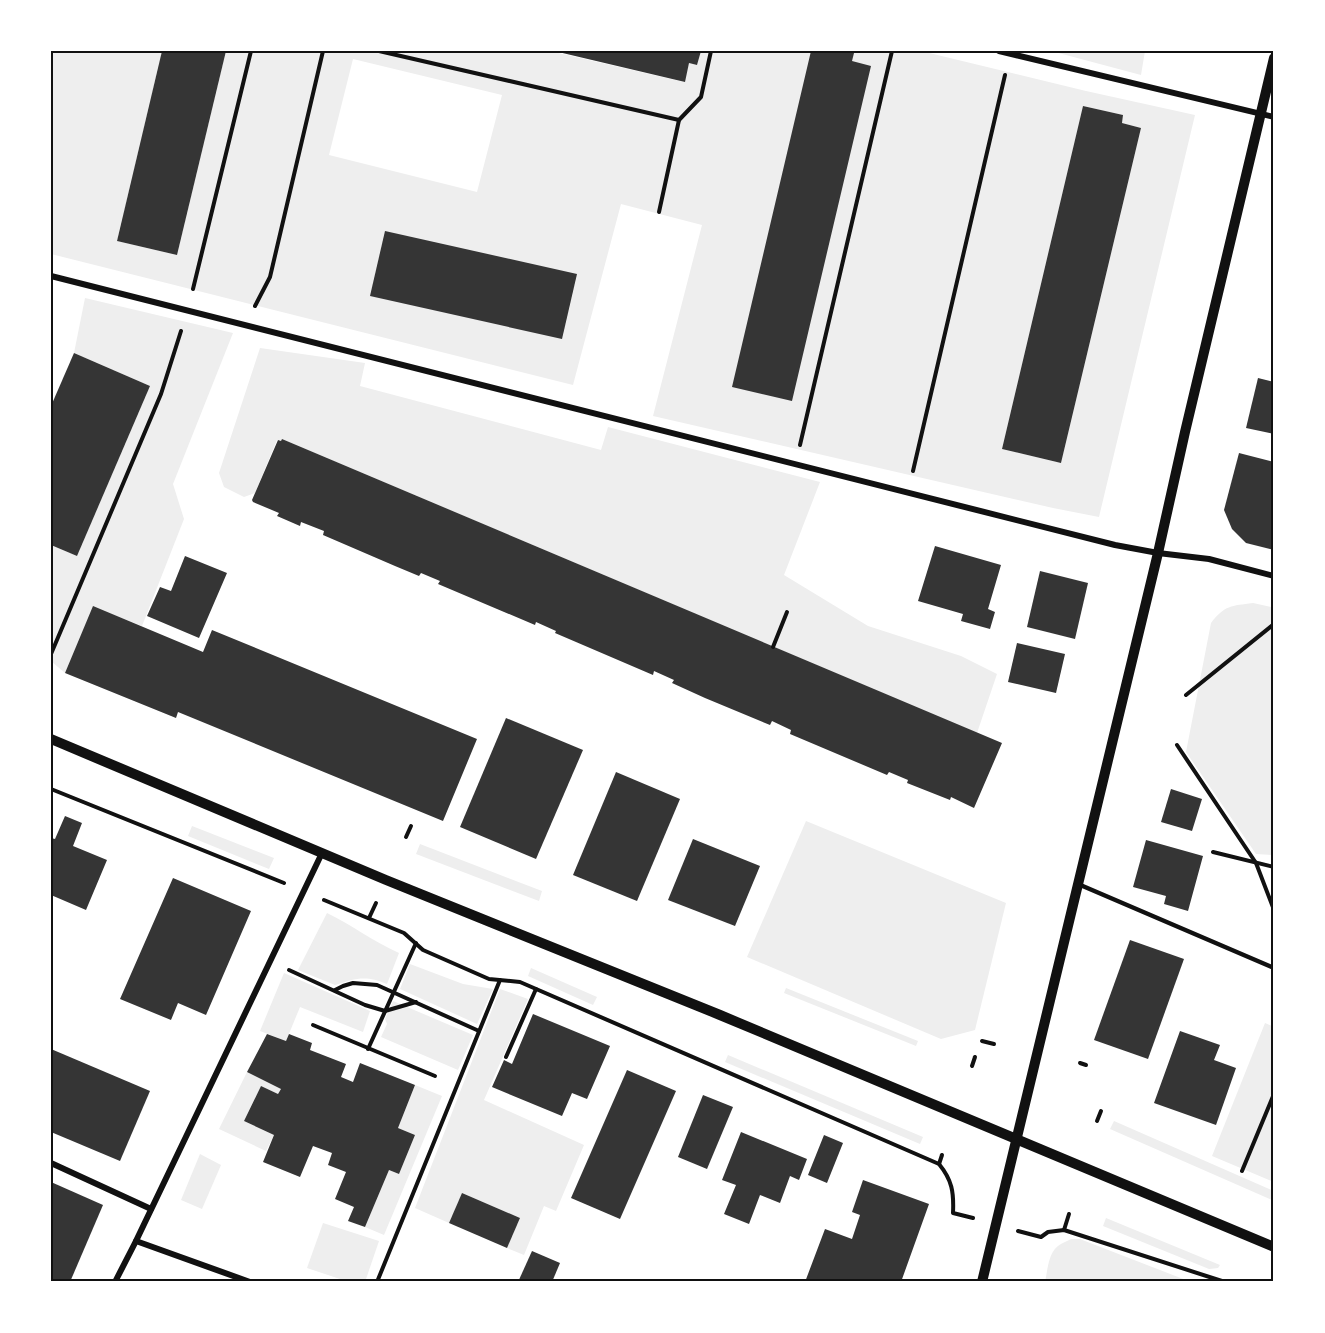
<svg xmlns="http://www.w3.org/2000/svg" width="1325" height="1333" viewBox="0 0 1325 1333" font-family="'Exo 2',sans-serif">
<rect width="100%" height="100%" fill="#fff"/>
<g fill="#eee" fill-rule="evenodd">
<path d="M 51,51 L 162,51 L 117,241 L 177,255 L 226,51 L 550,51 L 684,82 L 689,63 L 697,65 L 701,51 L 921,51 L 1086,91 L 1195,115 L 1099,517 L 1053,508 L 653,416 L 702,225 L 621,204 L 573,385 L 51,254 ZM 353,59 L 502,95 L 477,192 L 329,155 ZM 1083,106 L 1123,115 L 1122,123 L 1141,128 L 1061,463 L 1002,449 Z"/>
<path d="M 1051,51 L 1145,51 L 1141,75 Z"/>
<path d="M 85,298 L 233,333 L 173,484 L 184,519 L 142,626 L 93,607 L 65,673 L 51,661 L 51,545 L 77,556 L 150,386 L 74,353 Z"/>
<path d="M 260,348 L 365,363 L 360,386 L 601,450 L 608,427 L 820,482 L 784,575 L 868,626 L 961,656 L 997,674 L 977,733 L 282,439 L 281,441 L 277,440 L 255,493 L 244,497 L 224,487 L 219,473 Z"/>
<path d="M 1253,603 L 1271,607 L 1274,609 L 1274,855 L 1256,854 L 1186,752 L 1211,623 C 1225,605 1231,606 1253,603 Z"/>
<path d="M 806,821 L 1006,903 L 975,1030 L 941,1039 L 747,957 Z"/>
<path d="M 192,826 L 274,858 L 269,869 L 188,836 Z"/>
<path d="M 420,844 L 542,891 L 539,901 L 416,854 Z"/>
<path d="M 327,913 C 352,925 374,942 399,953 L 387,984 C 366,975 356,978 335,985 L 298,970 Z"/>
<path d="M 410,964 L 463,984 L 493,989 L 477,1024 L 400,989 Z"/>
<path d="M 531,968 L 597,997 L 593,1005 L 528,976 Z"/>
<path d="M 284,973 L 370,1011 L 363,1032 L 300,1007 L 286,1041 L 260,1031 Z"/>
<path d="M 786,988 L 918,1041 L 916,1046 L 784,993 Z"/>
<path d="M 500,989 L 528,999 L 484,1100 L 584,1145 L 556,1211 L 544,1206 L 524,1255 L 507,1248 L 520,1218 L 462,1193 L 449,1223 L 415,1208 Z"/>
<path d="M 393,1001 L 473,1035 L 458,1070 L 381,1037 L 387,1024 L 385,1019 Z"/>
<path d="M 1265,1023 L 1274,1027 L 1274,1182 L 1212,1156 Z"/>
<path d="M 728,1055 L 923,1137 L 920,1144 L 725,1062 Z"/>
<path d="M 247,1072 L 281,1089 L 278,1094 L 261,1086 L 244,1121 L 274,1135 L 266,1151 L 219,1129 Z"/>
<path d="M 415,1085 L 442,1096 L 384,1235 L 365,1227 L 389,1170 L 399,1174 L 415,1135 L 398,1128 Z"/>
<path d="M 1114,1121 L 1274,1191 L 1274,1201 L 1110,1129 Z"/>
<path d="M 200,1154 L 221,1165 L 202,1209 L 181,1200 Z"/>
<path d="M 1106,1218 L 1220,1265 L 1218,1268 L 1209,1269 L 1103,1226 Z"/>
<path d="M 323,1223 L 379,1241 L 365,1282 L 349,1282 L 307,1268 Z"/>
<path d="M 1071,1239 L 1080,1239 L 1085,1241 L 1191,1282 L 1045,1282 C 1048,1269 1048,1251 1061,1244 C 1064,1242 1068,1241 1071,1239 Z"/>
</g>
<g fill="#353535">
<path d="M 162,51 L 226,51 L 177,255 L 117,241 Z"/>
<path d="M 554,51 L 701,51 L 697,65 L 689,63 L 685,82 Z"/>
<path d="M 811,51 L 844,51 L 854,53 L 852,61 L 871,66 L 792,401 L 732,387 Z"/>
<path d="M 1083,106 L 1123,115 L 1122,123 L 1141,128 L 1061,463 L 1002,449 Z"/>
<path d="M 385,231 L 577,274 L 562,339 L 370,296 Z"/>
<path d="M 74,353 L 150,386 L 77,556 L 51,545 L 51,406 Z"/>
<path d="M 1258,378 L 1274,382 L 1274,434 L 1246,428 Z"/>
<path d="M 282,439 L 1002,743 L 974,808 L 951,797 L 950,800 L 907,783 L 908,780 L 889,772 L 887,775 L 790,734 L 791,730 L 772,721 L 770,725 L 705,698 L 672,683 L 674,680 L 654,671 L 653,675 L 555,633 L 556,631 L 536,622 L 535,625 L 438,584 L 440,581 L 421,573 L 419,576 L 395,566 L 323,535 L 324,531 L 301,522 L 300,526 L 277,516 L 279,513 L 253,502 L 252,500 L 278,440 L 281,441 Z"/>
<path d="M 1239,453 L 1274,462 L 1274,550 L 1246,543 L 1232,529 L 1224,510 Z"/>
<path d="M 935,546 L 1001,565 L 988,609 L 995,612 L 990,629 L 961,621 L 963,614 L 918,601 Z"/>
<path d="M 185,556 L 227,573 L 199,638 L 147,616 L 160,587 L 171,591 Z"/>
<path d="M 1040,571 L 1088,583 L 1075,639 L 1027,627 Z"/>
<path d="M 93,606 L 203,652 L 212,630 L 477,739 L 443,821 L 178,712 L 176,718 L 65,673 Z"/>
<path d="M 1017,643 L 1065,654 L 1056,693 L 1008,682 Z"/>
<path d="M 506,718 L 583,750 L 536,859 L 460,827 Z"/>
<path d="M 616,772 L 680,799 L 637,901 L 573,875 Z"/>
<path d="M 1171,789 L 1202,799 L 1192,831 L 1161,822 Z"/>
<path d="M 65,816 L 82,823 L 73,846 L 107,860 L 86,910 L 51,895 L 51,838 L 55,839 Z"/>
<path d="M 693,839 L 760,866 L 735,926 L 668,900 Z"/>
<path d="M 1146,840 L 1203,856 L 1188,911 L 1164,904 L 1166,896 L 1133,887 Z"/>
<path d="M 173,878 L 251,911 L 206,1015 L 178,1003 L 171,1020 L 120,999 Z"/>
<path d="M 1130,940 L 1184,959 L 1148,1059 L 1094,1040 Z"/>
<path d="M 533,1014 L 610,1046 L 587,1099 L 572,1093 L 562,1116 L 492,1087 L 504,1060 L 512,1064 Z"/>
<path d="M 1180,1031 L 1220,1045 L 1214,1060 L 1236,1068 L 1216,1125 L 1154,1103 Z"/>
<path d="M 267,1034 L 286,1041 L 289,1034 L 312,1043 L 310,1050 L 346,1064 L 341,1077 L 353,1082 L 360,1063 L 415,1085 L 398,1128 L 415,1135 L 399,1174 L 389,1170 L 365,1227 L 348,1221 L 354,1207 L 335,1199 L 346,1172 L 328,1165 L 332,1153 L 313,1146 L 300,1177 L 263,1162 L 274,1135 L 244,1121 L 261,1086 L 278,1094 L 281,1089 L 247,1072 Z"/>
<path d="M 51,1049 L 150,1091 L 120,1161 L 51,1132 Z"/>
<path d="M 627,1070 L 676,1091 L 620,1219 L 571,1198 Z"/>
<path d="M 703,1095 L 733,1107 L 707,1169 L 678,1157 Z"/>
<path d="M 741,1132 L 807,1159 L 799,1180 L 790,1176 L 780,1203 L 760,1195 L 749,1224 L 724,1214 L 736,1185 L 722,1180 Z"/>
<path d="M 824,1135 L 843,1143 L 827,1183 L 808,1175 Z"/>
<path d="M 863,1180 L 929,1204 L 901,1282 L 805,1282 L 825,1229 L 852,1239 L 860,1215 L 852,1212 Z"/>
<path d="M 51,1182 L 103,1205 L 70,1282 L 51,1282 Z"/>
<path d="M 462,1193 L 520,1218 L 507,1248 L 449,1223 Z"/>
<path d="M 532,1251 L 560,1263 L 552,1282 L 518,1282 Z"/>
</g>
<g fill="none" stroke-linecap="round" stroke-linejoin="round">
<g stroke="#111" stroke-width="4">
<path d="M 379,51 L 679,120"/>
<path d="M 659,212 L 679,120 L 701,97 L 711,51"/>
<path d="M 193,289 L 251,51"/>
<path d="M 255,306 L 270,277 L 323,51"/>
<path d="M 800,445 L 892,51"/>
<path d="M 913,471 L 1005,75"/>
<path d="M 773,647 L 787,612"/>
<path d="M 51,654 L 161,394 L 181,331"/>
<path d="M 1186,695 L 1274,624"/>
<path d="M 1177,745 L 1256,863 L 1274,910"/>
<path d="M 51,789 L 284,883"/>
<path d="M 406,837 L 411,826"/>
<path d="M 1213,852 L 1274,867"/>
<path d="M 324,900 L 404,933 L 423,950 L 489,979 L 520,982 L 939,1164 C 952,1180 954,1192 953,1213 L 973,1218"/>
<path d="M 369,918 L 376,903"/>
<path d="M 289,970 L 365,1005 L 385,1011 L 416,1002"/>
<path d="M 335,990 L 343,986 L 353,983 L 377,985 L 479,1031"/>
<path d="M 313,1025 L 435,1076"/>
<path d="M 982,1041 L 994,1044"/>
<path d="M 368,1049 L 416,943"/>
<path d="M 506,1057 L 536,989"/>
<path d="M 1080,1063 L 1086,1065"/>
<path d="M 972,1066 L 975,1057"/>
<path d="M 1097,1121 L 1101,1111"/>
<path d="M 939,1164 L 942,1155"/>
<path d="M 1242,1171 L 1274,1094"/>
<path d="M 1064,1230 L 1069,1214"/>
<path d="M 1018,1231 L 1041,1237 L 1048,1232 L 1064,1230 L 1225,1282"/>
<path d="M 377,1282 L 500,980"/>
</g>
<path stroke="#111" stroke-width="4.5" d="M 1078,884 L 1274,968"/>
<g stroke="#111" stroke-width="6">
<path d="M 999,51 L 1274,117"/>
<path d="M 51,276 L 1115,545 L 1158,553 L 1209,559 L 1274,576"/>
<path d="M 51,1163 L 151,1209"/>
<path d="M 136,1241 L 250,1282"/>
<path d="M 115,1282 L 136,1241 L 322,853"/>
</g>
<g stroke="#111" stroke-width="10">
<path d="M 51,739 L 386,880 L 720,1015 L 1274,1247"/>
<path d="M 982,1282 L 1158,553 L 1185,432 L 1274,58"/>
</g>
</g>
<rect width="1325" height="1333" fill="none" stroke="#ffffff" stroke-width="105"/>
<rect x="52" y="52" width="1220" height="1228" fill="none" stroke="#111" stroke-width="2"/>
</svg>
